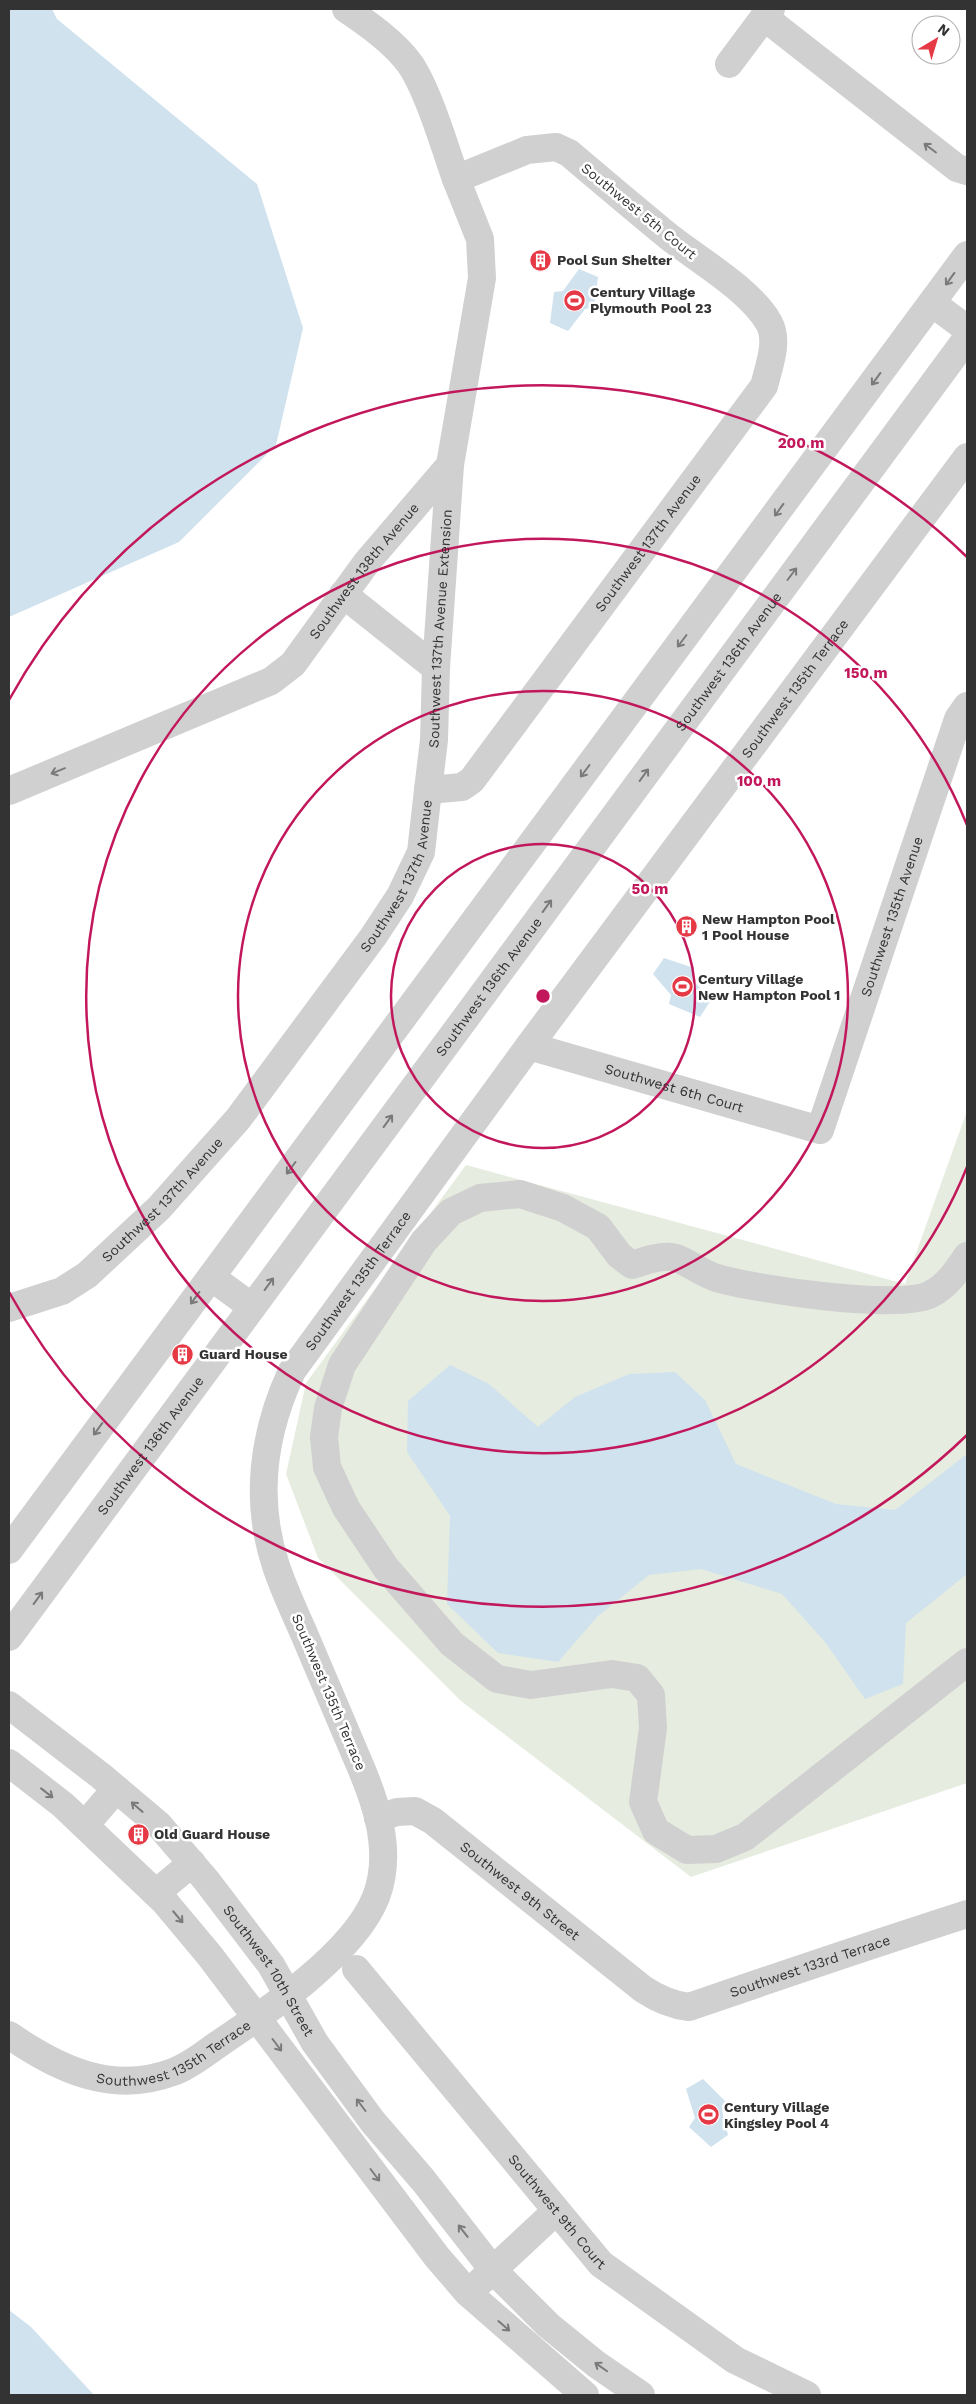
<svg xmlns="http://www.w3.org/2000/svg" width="976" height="2404" viewBox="0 0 976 2404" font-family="'Work Sans',sans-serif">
<rect width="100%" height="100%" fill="#fff"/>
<path fill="#e6ecdf" d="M 967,1111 L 967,1783 L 691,1877 L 461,1701 L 318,1558 L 286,1474 L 306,1383 L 466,1165 L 905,1284 Z"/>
<g fill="#cfe2ee">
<path d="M 9,9 L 52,9 L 57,19 L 257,184 L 303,328 L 276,445 L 179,542 L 9,617 Z"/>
<path d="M 579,269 L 598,277 L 594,308 L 585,309 L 568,331 L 550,323 L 554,292 L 563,291 Z"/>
<path d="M 664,958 L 694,968 L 692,979 L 711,1000 L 700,1017 L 669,1004 L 671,995 L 653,974 Z"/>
<path d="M 450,1365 L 489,1384 L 538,1427 L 575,1397 L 629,1374 L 675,1372 L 705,1400 L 736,1464 L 836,1504 L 895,1510 L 967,1454 L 967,1574 L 906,1623 L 903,1684 L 865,1699 L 825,1642 L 782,1594 L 701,1569 L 649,1575 L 598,1616 L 558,1662 L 498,1653 L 447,1604 L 450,1516 L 407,1452 L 408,1401 Z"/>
<path d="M 703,2079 L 727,2103 L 722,2111 L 728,2135 L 711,2147 L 689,2127 L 695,2118 L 686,2089 Z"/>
<path d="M 9,2310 L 31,2327 L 94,2395 L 9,2395 Z"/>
</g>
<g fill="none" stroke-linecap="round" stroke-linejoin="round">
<g stroke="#d0d0d0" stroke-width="28">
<path d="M 771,9 L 764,17 L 957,168 L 967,171"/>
<path d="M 729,64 L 764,17"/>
<path d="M 932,303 L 967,329"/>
<path d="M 343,594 L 436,668"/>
<path id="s1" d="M 428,790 L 434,740 L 436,668 L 450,465"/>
<path id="s2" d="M 9,791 L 271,681 L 293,664 L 367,562 L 450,465 L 482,278 L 480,239 L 456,179"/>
<path id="s3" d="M 529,1046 L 820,1130 L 958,719 L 967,706"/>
<path d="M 967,1256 C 957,1271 947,1286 931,1294 C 902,1311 753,1289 717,1278 C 703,1274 690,1263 676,1258 C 664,1254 644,1261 632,1265 L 619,1255 L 598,1227 L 563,1208 L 520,1194 L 480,1198 L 451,1212 L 424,1241 L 342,1365 L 328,1408 L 324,1437 L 327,1467 L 346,1508 L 386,1568 L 452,1644 L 497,1679 L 531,1685 L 612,1674 L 637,1678 L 651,1695 L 653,1728 L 643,1802 L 656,1831 L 687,1850 L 716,1849 L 745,1837 L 967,1662"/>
<path d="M 211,1277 L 252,1307"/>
<path id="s4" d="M 9,1308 L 62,1291 L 87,1275 L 159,1208 L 238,1119 L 373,937 L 400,896 L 421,852 L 428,790 L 462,787 L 472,780 L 764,386 C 769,366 779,341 769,323 C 751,290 698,260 668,236 C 635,209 602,181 569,153 L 556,147 L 527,150 L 456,179 C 445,148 428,90 410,64 C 394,42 368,24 346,9"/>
<path d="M 9,1550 L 967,255"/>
<path id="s5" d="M 9,1637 L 967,338"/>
<path id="s6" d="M 9,1705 L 101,1776 L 159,1825 L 206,1880 L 271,1965 L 315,2043 L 373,2122 L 423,2180 L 493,2270 L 548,2325 L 596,2364 L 641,2395"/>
<path d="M 9,1763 L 63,1805 L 164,1901 L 210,1956 L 437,2257 L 468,2293 L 585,2395"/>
<path id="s7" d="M 378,1818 L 397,1812 L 415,1811 L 433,1821 L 643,1989 C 658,1999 671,2005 689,2007 C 782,1975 874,1944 967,1914"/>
<path d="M 85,1825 L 116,1789"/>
<path d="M 156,1893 L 192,1863"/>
<path id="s8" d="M 356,1969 L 601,2264 L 735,2360 L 807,2395"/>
<path id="s9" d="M 9,2035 C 58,2069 112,2095 173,2072 C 190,2066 205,2053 220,2043 C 269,2010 354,1953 376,1897 C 394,1850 375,1799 356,1756 C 339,1716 322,1676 305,1636 C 295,1613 284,1590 276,1566 C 254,1500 263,1433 292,1371 L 529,1046 L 967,457"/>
<path d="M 480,2282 L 555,2212"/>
</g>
</g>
<defs><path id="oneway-shaft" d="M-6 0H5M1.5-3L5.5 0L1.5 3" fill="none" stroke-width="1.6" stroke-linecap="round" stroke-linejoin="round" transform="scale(1.25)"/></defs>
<g stroke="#7a7a7a">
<use href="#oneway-shaft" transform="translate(930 148) rotate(-143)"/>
<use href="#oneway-shaft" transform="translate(950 279) rotate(126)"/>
<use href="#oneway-shaft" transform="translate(876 379) rotate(126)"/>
<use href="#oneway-shaft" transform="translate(779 510) rotate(126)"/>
<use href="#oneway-shaft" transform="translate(792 574) rotate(-53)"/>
<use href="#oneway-shaft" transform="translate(682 641) rotate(127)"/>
<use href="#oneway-shaft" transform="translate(58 771) rotate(158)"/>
<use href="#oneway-shaft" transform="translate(585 771) rotate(127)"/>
<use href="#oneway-shaft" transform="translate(644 775) rotate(-54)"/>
<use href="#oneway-shaft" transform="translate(547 906) rotate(-54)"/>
<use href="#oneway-shaft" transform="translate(388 1121) rotate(-54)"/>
<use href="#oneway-shaft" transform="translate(291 1168) rotate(127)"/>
<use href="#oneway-shaft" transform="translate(269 1284) rotate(-54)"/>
<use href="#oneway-shaft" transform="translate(195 1298) rotate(126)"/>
<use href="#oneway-shaft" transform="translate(98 1429) rotate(126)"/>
<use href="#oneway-shaft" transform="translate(38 1598) rotate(-54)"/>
<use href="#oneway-shaft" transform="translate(47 1793) rotate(38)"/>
<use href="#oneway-shaft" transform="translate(137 1807) rotate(-139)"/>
<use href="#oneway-shaft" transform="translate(178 1917) rotate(50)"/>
<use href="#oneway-shaft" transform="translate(277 2045) rotate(53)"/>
<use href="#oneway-shaft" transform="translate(361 2105) rotate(-127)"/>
<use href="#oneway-shaft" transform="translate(375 2175) rotate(53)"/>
<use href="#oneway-shaft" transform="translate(463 2231) rotate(-128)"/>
<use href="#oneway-shaft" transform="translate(504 2326) rotate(41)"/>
<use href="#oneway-shaft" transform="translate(601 2367) rotate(-145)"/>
</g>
<g fill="none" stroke="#c2185b" stroke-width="2.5">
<circle cx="543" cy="996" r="152"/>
<circle cx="543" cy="996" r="305"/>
<path d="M967 1167A457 457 0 1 1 967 825"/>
<path d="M967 1435A610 610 0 0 1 9 1292M9 700A610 610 0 0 1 967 557"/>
</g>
<defs>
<symbol id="building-disc" viewBox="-11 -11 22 22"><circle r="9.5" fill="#e63946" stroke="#fff"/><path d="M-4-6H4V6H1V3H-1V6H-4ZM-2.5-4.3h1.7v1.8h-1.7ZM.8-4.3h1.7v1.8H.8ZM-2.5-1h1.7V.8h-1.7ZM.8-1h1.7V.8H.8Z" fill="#fff"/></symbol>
<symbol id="stadium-disc" viewBox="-11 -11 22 22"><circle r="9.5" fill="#e63946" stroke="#fff"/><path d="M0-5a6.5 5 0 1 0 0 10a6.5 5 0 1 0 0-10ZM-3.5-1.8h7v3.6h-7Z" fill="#fff"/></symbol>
</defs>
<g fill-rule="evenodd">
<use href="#building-disc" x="528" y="248" width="25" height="25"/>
<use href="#stadium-disc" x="562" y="288" width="25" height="25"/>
<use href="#building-disc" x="674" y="914" width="25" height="25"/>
<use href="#stadium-disc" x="670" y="974" width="25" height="25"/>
<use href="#building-disc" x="170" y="1342" width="25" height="25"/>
<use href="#building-disc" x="126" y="1822" width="25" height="25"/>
<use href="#stadium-disc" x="696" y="2102" width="25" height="25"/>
</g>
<g text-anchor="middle" stroke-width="5" stroke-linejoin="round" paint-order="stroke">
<g font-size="14" fill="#333" stroke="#fff">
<text transform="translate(639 211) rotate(39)" y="5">Southwest 5th Court</text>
<text dy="5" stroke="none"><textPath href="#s4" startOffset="1031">Southwest 137th Avenue</textPath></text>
<text dy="5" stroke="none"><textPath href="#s2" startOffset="429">Southwest 138th Avenue</textPath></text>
<text dy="5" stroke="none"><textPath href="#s1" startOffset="162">Southwest 137th Avenue Extension</textPath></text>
<text dy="5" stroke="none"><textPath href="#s5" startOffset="1212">Southwest 136th Avenue</textPath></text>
<text dy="5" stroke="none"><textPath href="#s9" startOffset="1848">Southwest 135th Terrace</textPath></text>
<text dy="5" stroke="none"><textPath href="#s4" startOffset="596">Southwest 137th Avenue</textPath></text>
<text dy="5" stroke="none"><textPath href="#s3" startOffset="528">Southwest 135th Avenue</textPath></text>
<text dy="5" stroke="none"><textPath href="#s5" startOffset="808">Southwest 136th Avenue</textPath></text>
<text dy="5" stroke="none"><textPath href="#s3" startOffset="151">Southwest 6th Court</textPath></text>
<text dy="5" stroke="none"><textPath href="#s4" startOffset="192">Southwest 137th Avenue</textPath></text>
<text dy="5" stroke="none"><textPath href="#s9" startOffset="1112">Southwest 135th Terrace</textPath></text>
<text dy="5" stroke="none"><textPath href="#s5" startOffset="238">Southwest 136th Avenue</textPath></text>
<text transform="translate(329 1692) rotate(67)" y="5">Southwest 135th Terrace</text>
<text dy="5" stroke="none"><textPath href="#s7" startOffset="170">Southwest 9th Street</textPath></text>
<text dy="5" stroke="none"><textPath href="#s7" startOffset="505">Southwest 133rd Terrace</textPath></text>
<text dy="5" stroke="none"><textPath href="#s6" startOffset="375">Southwest 10th Street</textPath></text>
<text dy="5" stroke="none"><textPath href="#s9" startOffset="182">Southwest 135th Terrace</textPath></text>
<text dy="5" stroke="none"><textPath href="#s8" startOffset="315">Southwest 9th Court</textPath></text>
</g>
<g font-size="14" font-weight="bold" fill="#333" stroke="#fff" text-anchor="start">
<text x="557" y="265">Pool Sun Shelter</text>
<text x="590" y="297">Century Village<tspan x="590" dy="16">Plymouth Pool 23</tspan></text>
<text x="702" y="924">New Hampton Pool<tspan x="702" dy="16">1 Pool House</tspan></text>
<text x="698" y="984">Century Village<tspan x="698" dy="16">New Hampton Pool 1</tspan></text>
<text x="199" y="1359">Guard House</text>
<text x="154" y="1839">Old Guard House</text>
<text x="724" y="2112">Century Village<tspan x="724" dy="16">Kingsley Pool 4</tspan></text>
</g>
</g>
<circle cx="543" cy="996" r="8" fill="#c2185b" stroke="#fff" stroke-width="2.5"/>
<g font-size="15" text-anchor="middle" font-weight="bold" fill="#c2185b" stroke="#fff" stroke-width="5" stroke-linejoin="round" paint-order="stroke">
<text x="801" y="448">200 m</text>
<text x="866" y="678">150 m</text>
<text x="759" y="786">100 m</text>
<text x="650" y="894">50 m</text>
</g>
<rect width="976" height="2404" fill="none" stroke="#333333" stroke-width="20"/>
<g transform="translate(936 40) rotate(38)"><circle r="24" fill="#ffffff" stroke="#adadad"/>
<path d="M0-4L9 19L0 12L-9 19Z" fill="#e63946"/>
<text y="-8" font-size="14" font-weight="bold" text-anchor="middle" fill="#333333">N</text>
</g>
</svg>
